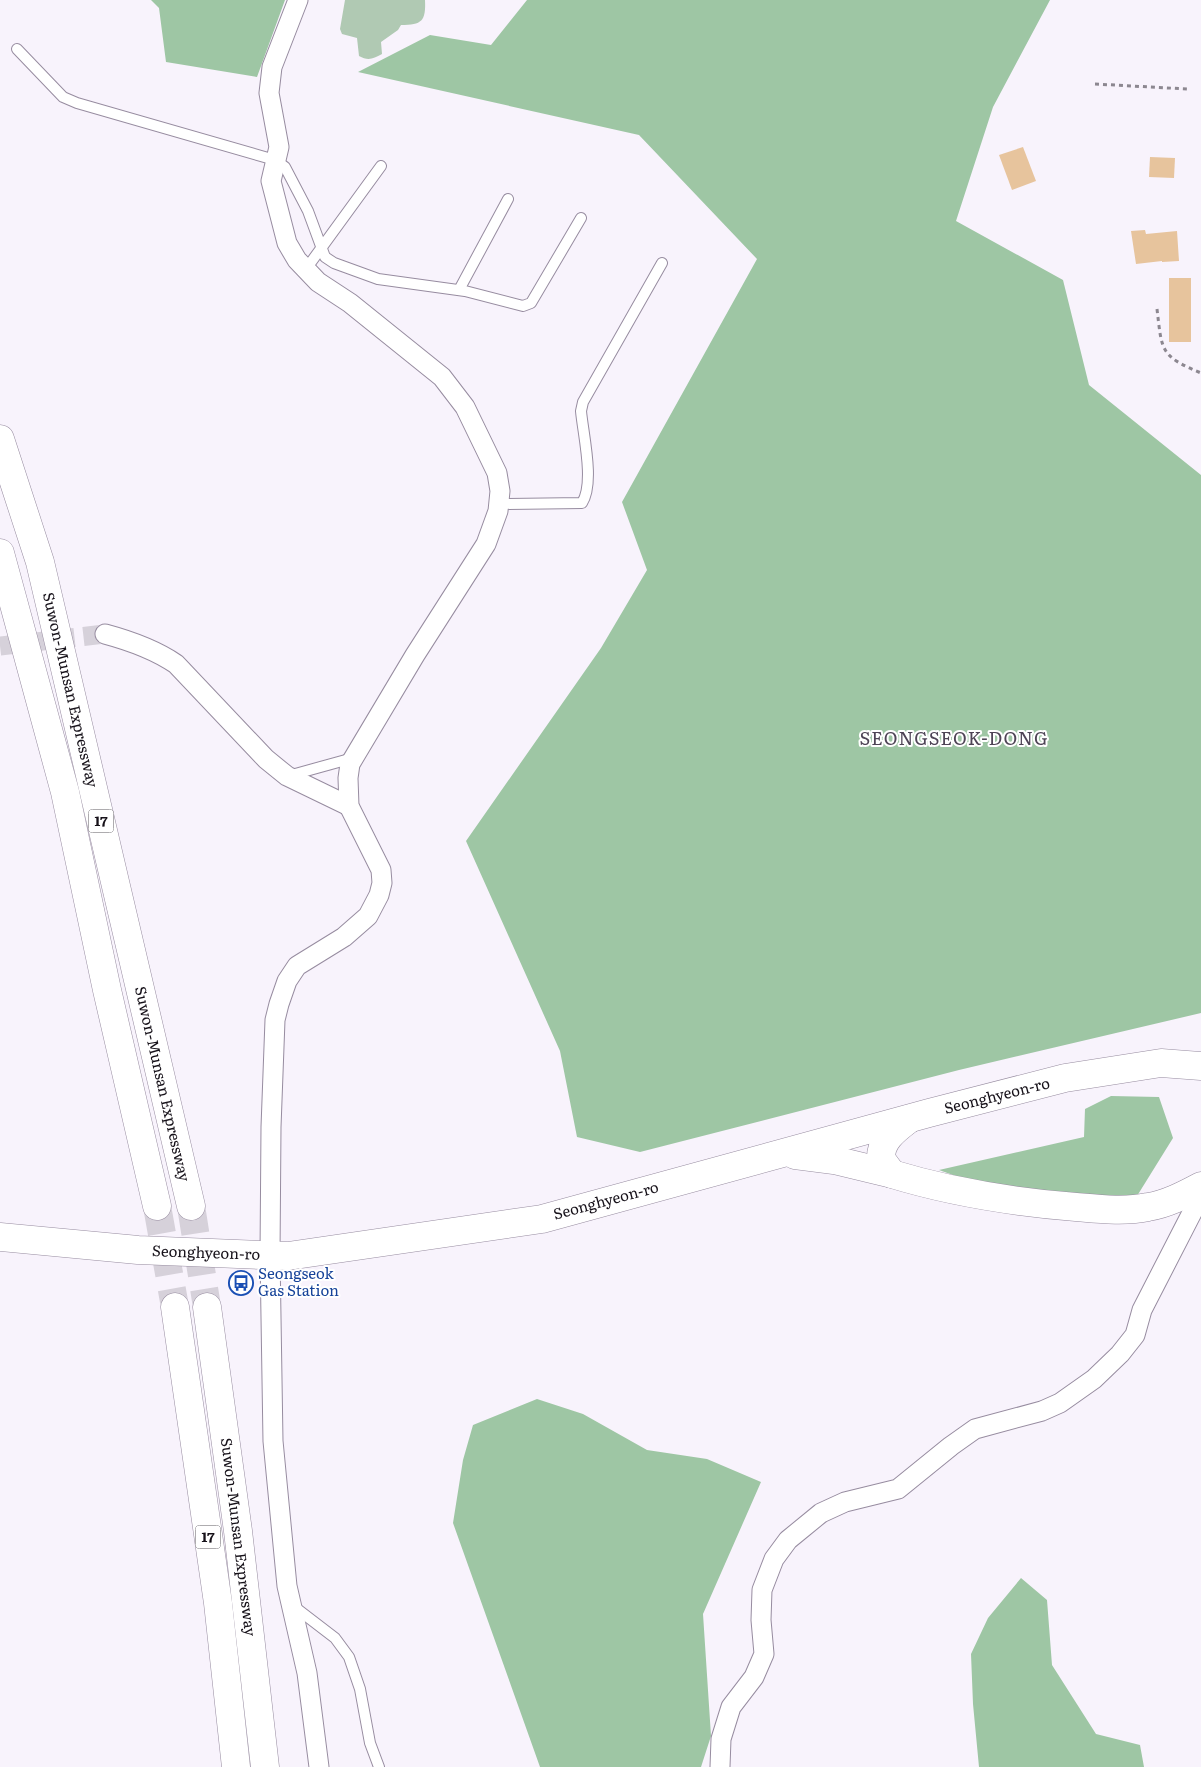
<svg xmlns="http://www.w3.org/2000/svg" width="1201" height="1767" viewBox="0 0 1201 1767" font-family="Literata,serif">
<rect width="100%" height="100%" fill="#f8f3fc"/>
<path fill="#b0c9b3" d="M 345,0 L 425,0 C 426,21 422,25 401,25 L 398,30 L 381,42 L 382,54 C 373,59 368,61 359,56 L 357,38 L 342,34 L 340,29 Z"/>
<g fill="#9ec6a4">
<path d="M 151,0 L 285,0 L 257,77 L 166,62 L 159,8 Z"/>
<path d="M 527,0 L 1050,0 L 993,107 L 956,221 L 1063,280 L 1089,385 L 1201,475 L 1201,1013 L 959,1070 L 640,1152 L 577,1137 L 560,1051 L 466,841 L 601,648 L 647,570 L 622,502 L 757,259 L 639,135 L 358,72 L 430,35 L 491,45 Z"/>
<path d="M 1111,1096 L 1159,1097 L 1173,1138 L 1137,1196 L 1040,1195 L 967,1180 L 939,1170 L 1084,1137 L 1085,1109 Z"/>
<path d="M 537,1399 L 583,1414 L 647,1450 L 707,1459 L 761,1482 L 703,1614 L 711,1736 L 701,1767 L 540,1767 L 453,1523 L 463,1460 L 473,1425 Z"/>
<path d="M 1021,1578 L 1047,1600 L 1052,1665 L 1096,1734 L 1140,1745 L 1144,1767 L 979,1767 L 973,1704 L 971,1654 L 988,1618 Z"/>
</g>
<g fill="#e7c49d">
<path d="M 1023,147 L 1036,181 L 1012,190 L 999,155 Z"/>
<path d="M 1150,157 L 1175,158 L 1174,178 L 1149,177 Z"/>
<path d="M 1145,230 L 1146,234 L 1177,231 L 1179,261 L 1162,262 L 1162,261 L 1136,264 L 1131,231 Z"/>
<rect x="1169" y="278" width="22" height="64"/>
</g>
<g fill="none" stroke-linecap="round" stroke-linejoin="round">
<path stroke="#d6d1da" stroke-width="19" stroke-dasharray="19 9" stroke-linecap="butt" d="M 0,646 L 105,634"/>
<g stroke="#d6d1da" stroke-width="28" stroke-dasharray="28 14" stroke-linecap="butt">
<path d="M 157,1206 L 175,1307"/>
<path d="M 191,1206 L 207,1307"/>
</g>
<defs>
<g id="lane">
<path d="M 17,49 L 63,97 L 77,103 L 275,160 L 285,167 L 308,211 L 325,257 L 334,263 L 378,279 L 465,291 L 523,306 L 531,303 L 581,218"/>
<path d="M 306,269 L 381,166"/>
<path d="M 459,290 L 508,199"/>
<path d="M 499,504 L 582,503 C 595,483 583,434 581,411 L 583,402 L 662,263"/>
<path d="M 288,776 L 353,758"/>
<path d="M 292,1605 L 335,1638 L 349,1657 L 360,1689 L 370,1743 L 379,1767"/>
</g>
<g id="street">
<path d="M 298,0 L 272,67 L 269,93 L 279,147 L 271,181 L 287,243 L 297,260 L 318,282 L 350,303 L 442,377 L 465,407 L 497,473 L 500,491 L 498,511 L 486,544 L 415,655 L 350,764 L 348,778 L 349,806 L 381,870 L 382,883 L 379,895 L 368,916 L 344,937 L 297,966 L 287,981 L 279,1004 L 275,1020 L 271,1127 L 270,1255 L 273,1441 L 287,1586 L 307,1673 L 319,1767"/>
<path d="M 105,634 C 131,641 154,649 176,664 L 266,759 L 287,776 L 349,806"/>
<path d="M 720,1767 L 721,1739 L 731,1707 L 754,1677 L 764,1654 L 761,1620 L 762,1590 L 774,1559 L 788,1540 L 821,1513 L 845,1502 L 898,1489 L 951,1446 L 975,1429 L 1042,1411 L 1060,1403 L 1094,1379 L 1120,1354 L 1135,1335 L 1142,1310 L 1199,1199 L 1200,1187"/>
</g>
<g id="secondary">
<path d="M 795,1155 L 834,1160 L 892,1174 L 881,1159 C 880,1140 896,1129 909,1119"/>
<path d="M 892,1174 C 951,1192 1014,1202 1076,1207 C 1099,1209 1125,1212 1148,1207 C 1167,1204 1184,1195 1201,1186"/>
<path d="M 0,1237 L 138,1250 L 288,1256 L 542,1219 L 929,1113 L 1065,1078 L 1161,1063 L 1201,1066"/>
</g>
<g id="highway">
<path d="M 0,439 L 40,562 L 191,1206"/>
<path d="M 0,553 L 65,792 L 107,990 L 157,1206"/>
<path d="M 175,1307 L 218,1603 L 236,1767"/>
<path d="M 207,1307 L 238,1531 L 265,1767"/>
</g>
</defs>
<use href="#lane" stroke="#978ca0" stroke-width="12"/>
<use href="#street" stroke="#978ca0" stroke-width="21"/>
<use href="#secondary" stroke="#978ca0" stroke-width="29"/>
<use href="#highway" stroke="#978ca0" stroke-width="29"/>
<g stroke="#8c8790" stroke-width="3" stroke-dasharray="4 4" stroke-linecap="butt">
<path d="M 1095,84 L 1187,89"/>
<path d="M 1157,309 C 1162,351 1160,356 1201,373"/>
</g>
<use href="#lane" stroke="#fff" stroke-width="10"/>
<use href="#street" stroke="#fff" stroke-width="19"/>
<use href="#secondary" stroke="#fff" stroke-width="28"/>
<use href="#highway" stroke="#fff" stroke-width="28"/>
</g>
<defs>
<symbol id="bus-ring" viewBox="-11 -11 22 22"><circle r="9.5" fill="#fff" stroke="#1a4fb4" stroke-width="1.5"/><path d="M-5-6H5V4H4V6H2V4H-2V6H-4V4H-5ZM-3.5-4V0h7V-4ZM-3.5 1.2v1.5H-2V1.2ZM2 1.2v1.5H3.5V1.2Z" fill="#1a4fb4"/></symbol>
</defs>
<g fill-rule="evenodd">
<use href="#bus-ring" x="227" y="1269" width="28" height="28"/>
</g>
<g text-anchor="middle" stroke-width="4" stroke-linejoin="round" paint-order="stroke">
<g fill="#fff" stroke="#5c585e" stroke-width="1">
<rect x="88.5" y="809.5" width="25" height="23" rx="4"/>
<rect x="195.5" y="1525.5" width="25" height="23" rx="4"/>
</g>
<g font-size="14" font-weight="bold" fill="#161119">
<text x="101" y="826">17</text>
<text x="208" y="1542">17</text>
</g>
<g font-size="15" fill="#161119" stroke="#fff">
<text transform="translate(70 690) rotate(77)" y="5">Suwon-Munsan Expressway</text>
<text transform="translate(162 1084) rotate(77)" y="5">Suwon-Munsan Expressway</text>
<text transform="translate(997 1096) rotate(-14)" y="5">Seonghyeon-ro</text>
<text transform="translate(606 1201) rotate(-15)" y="5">Seonghyeon-ro</text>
<text transform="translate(206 1253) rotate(2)" y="5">Seonghyeon-ro</text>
<text transform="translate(238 1537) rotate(83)" y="5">Suwon-Munsan Expressway</text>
</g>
<g font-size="15" fill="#164399" stroke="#fff" text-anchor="start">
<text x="258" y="1279">Seongseok<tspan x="258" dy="17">Gas Station</tspan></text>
</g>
<g font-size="18" letter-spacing="1" fill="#4e4456" stroke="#fff">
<text x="954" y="745">SEONGSEOK-DONG</text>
</g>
</g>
</svg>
